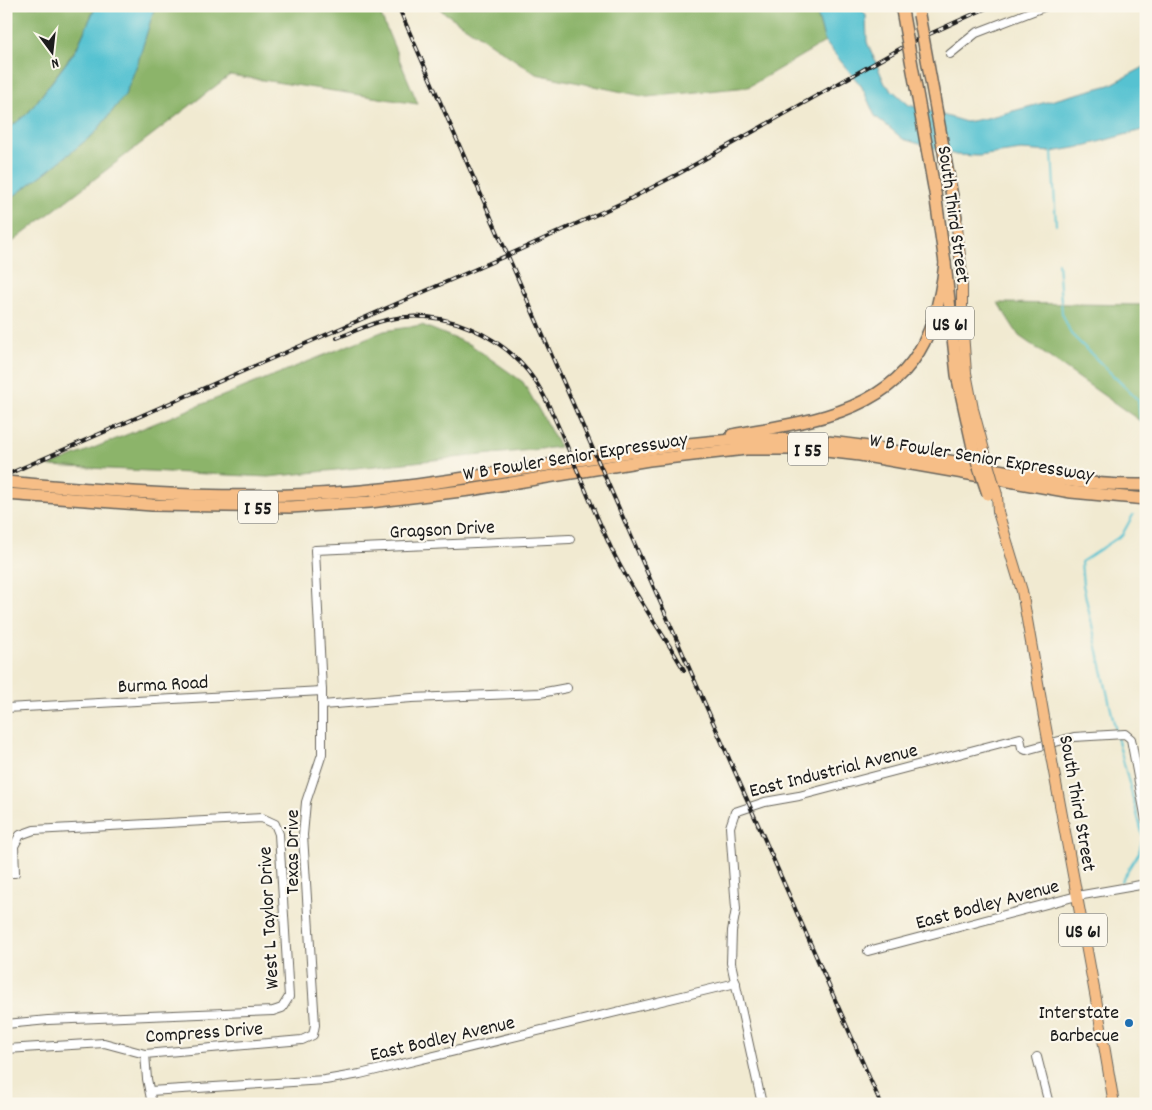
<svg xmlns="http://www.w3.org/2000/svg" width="1152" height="1110" viewBox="0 0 1152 1110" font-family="Dekko,sans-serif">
<rect width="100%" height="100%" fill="#fbf7ec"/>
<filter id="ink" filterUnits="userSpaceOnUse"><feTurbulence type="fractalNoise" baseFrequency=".02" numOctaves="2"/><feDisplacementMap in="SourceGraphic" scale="10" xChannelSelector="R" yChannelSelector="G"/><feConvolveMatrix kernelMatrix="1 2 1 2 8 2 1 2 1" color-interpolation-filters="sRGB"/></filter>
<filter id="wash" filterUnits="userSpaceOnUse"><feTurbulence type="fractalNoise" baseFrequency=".0096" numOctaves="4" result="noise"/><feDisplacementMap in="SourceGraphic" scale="20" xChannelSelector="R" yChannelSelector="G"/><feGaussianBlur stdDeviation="1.12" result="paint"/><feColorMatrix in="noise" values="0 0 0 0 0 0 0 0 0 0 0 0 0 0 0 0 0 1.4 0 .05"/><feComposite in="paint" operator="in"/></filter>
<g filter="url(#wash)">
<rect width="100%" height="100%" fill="#f1ead1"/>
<g fill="#8cb46a" stroke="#546843">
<path d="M 6,6 L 96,6 L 76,49 L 29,112 L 6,131 Z"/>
<path d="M 155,6 L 377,6 L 418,104 L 230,75 L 6,247 L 6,202 L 54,166 L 95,133 L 125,95 L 138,62 Z"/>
<path d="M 439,6 L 815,6 L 825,42 L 748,87 L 647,97 L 536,74 L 442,11 Z"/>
<path d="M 998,303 L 1146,305 L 1146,425 L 1019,336 Z"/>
<path d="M 422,325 L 471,345 L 523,382 L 560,447 L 268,477 L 49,466 L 384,331 Z"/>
</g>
<g fill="#57c2d1" stroke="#3a6f76">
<path d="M 96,6 L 155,6 L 138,62 L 125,95 L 95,133 L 54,166 L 6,202 L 6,131 L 29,112 L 76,50 Z"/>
<path d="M 815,6 L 859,6 L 866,15 L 867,42 L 885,84 L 909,105 L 966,122 L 987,118 L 1110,85 L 1146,66 L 1146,129 L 1080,147 L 1052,152 L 1021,150 L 979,156 L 956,155 L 903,139 L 875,116 L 862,87 L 825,42 Z"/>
</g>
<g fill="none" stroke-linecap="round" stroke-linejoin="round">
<g stroke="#57c2d1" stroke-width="2">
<path d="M 1052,150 L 1056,225"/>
<path d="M 1058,263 L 1062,313 L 1071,334 L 1138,400 L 1140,421"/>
<path d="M 1116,732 L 1083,585 L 1081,562 L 1122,535 L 1133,515"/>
<path d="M 1117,737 L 1143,837 L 1139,852 L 1121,881"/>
</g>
</g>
</g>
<g filter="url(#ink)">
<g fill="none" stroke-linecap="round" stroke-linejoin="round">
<defs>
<g id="minor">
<path d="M 950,54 L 976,33 L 1046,6"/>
<path d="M 322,705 L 412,698 L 540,693 L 567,688"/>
<path d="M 6,708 L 322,691"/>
<path d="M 6,873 L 15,873 L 14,846 L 20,835 L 34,830 L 262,818 L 275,824 L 279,834 L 289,997 L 282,1008 L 273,1011 L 48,1020 L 6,1024"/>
<path d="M 868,951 L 1077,896 L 1146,884"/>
<path d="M 6,1049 L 104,1043 L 145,1054 L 302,1040 L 313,1035 L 315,1025 L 303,835 L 306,802 L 322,754 L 322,691 L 315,550 L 570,539"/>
<path d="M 145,1054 L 147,1079 L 152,1104"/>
<path d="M 1037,1057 L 1049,1104"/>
<path d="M 150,1091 L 325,1080 L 360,1074 L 736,983"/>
<path d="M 762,1104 L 731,963 L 732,931 L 736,909 L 730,827 L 735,812 L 765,802 L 799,796 L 1020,738 L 1022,748 L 1026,750 L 1074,737 L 1125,734 L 1131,739 L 1146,820"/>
</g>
<g id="major">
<path d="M 956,217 L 962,276 L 962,318 L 966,373 L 973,409 L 984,450"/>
<path d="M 997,495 L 998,512 L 1022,591 L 1045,723"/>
<path d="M 1051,756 L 1098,1010 L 1114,1104"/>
</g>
<g id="highway">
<path d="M 935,193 L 945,263 L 957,375 L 974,452"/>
<path d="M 952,196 L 956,217"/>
<path d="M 732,435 C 763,429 796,425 826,416 C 907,392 936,345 945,263"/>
<path d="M 6,482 C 137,494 261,503 392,488 C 460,480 529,468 597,457 C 656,448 715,438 775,439 C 900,440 1020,487 1146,485"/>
<path d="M 6,494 L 152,505 L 290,507 L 370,502 L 470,490 L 649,460 L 746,449 L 809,449 L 860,455 L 1071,492 L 1146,499"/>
</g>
</defs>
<use href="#minor" stroke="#67645b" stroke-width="10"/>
<use href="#major" stroke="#67645b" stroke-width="12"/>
<use href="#highway" stroke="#67645b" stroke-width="14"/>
<use href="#minor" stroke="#fff" stroke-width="8"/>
<use href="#major" stroke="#f6be87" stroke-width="10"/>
<use href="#highway" stroke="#f6be87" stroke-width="11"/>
<defs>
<g id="rail">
<path d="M 398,6 L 881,1104"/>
<path d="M 337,338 C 353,332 369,324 386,320 C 443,307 503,334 535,381 C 545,395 552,413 559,428 C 577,468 593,510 612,550 C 632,592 661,630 684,670"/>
<path d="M 6,475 L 517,251 L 626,201 L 678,174 L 912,42 L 991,6"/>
</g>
</defs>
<use href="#rail" stroke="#1c1c1c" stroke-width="4"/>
<use href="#rail" stroke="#fbf7ec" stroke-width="2" stroke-dasharray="5.5" stroke-linecap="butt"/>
<defs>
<g id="major-bridge">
<path d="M 984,450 L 997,495"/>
<path d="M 1045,723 L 1051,756"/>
</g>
<g id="highway-bridge">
<path d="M 902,10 L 935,193"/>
<path d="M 919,15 L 952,196"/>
<path d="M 974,452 L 988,494"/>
</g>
</defs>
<use href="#major-bridge" stroke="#67645b" stroke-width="12" stroke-linecap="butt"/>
<use href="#highway-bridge" stroke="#67645b" stroke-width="14" stroke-linecap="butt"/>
<use href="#major-bridge" stroke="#f6be87" stroke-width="10"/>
<use href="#highway-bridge" stroke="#f6be87" stroke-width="11"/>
</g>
</g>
<circle fill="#1f6fb2" stroke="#fbf7ec" stroke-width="2" cx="1129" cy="1023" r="5"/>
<g text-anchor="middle" stroke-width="4.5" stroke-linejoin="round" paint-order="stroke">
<g fill="#fbf7ec" stroke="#5f5e5a" stroke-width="1">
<rect x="926" y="306.5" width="48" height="33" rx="4"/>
<rect x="788" y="432.5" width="40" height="33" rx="4"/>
<rect x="238" y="490.5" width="40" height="33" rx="4"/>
<rect x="1059" y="913.5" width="48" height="33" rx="4"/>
</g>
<g font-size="19" font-weight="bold" fill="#1c1c1c">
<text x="950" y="330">US 61</text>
<text x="808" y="456">I 55</text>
<text x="258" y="514">I 55</text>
<text x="1083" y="937">US 61</text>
</g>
<g font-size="20" fill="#1c1c1c" stroke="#fbf7ec">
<text transform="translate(955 214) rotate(82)" y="7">South Third Street</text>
<text transform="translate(575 455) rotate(-9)" y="7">W B Fowler Senior Expressway</text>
<text transform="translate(982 456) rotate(9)" y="7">W B Fowler Senior Expressway</text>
<text transform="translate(442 528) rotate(-3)" y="7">Gragson Drive</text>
<text transform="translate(163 683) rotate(-3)" y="7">Burma Road</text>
<text transform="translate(833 769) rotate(-14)" y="7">East Industrial Avenue</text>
<text transform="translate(1079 803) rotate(80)" y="7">South Third Street</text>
<text transform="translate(291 852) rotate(-90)" y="7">Texas Drive</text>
<text transform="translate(987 903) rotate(-15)" y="7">East Bodley Avenue</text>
<text transform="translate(267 918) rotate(-93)" y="7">West L Taylor Drive</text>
<text transform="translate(204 1031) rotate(-4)" y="7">Compress Drive</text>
<text transform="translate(442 1037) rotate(-13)" y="7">East Bodley Avenue</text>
</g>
<g font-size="20" fill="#1c1c1c" stroke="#fbf7ec" text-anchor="end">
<text x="1119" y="1018">Interstate<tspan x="1119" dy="23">Barbecue</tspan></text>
</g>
</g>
<rect width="1152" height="1110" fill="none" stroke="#fbf7ec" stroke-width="25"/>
<g transform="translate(52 52) rotate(165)" stroke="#fbf7ec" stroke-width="4" paint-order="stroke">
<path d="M0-4L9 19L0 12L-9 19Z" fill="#1c1c1c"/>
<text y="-8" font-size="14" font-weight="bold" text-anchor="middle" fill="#1c1c1c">N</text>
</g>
</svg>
